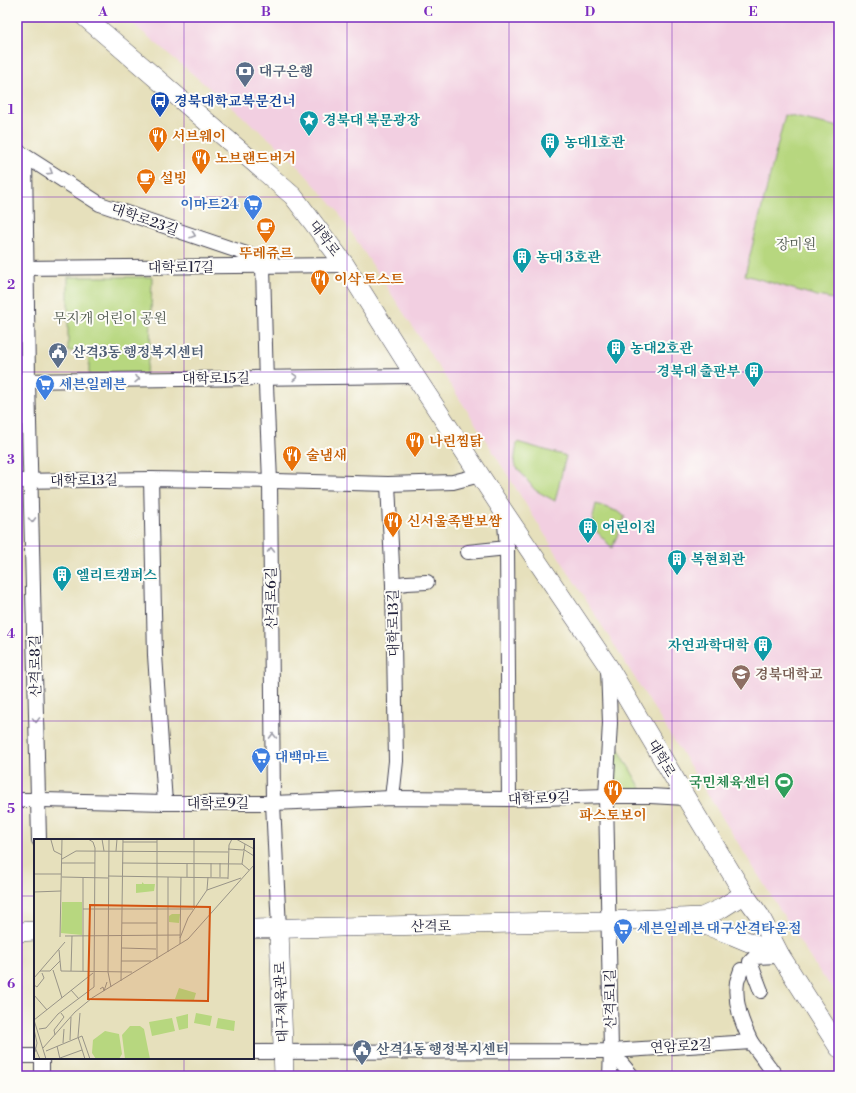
<svg xmlns="http://www.w3.org/2000/svg" width="856" height="1093" viewBox="0 0 856 1093" font-family="'Libre Bodoni','Noto Serif KR',serif">
<rect width="100%" height="100%" fill="#fdfcf7"/>
<filter id="ink" filterUnits="userSpaceOnUse"><feTurbulence type="fractalNoise" baseFrequency=".025" numOctaves="2"/><feDisplacementMap in="SourceGraphic" scale="8" xChannelSelector="R" yChannelSelector="G"/><feConvolveMatrix kernelMatrix="1 2 1 2 8 2 1 2 1" color-interpolation-filters="sRGB"/></filter>
<filter id="wash" filterUnits="userSpaceOnUse"><feTurbulence type="fractalNoise" baseFrequency=".012" numOctaves="4" result="noise"/><feDisplacementMap in="SourceGraphic" scale="16" xChannelSelector="R" yChannelSelector="G"/><feGaussianBlur stdDeviation="0.9" result="paint"/><feColorMatrix in="noise" values="0 0 0 0 0 0 0 0 0 0 0 0 0 0 0 0 0 1.4 0 .05"/><feComposite in="paint" operator="in"/></filter>
<g filter="url(#wash)">
<rect width="100%" height="100%" fill="#e6e0bc"/>
<path fill="#f2cfe1" d="M 125,17 L 839,17 L 839,996 L 817,969 L 468,412 L 336,209 L 287,154 Z"/>
<g fill="#b7d77f" stroke="#6c7c5d">
<path d="M 785,115 L 839,127 L 839,300 L 817,296 L 745,275 Z"/>
<path d="M 68,277 L 152,277 L 150,352 L 145,375 L 89,376 L 89,351 L 68,351 Z"/>
<path d="M 517,442 L 566,456 L 555,501 L 535,490 L 514,464 Z"/>
<path d="M 596,504 L 619,512 L 625,517 L 612,548 L 591,525 Z"/>
<path d="M 615,743 L 642,790 L 618,789 L 611,781 Z"/>
</g>
</g>
<g filter="url(#ink)">
<g fill="none" stroke-linecap="round" stroke-linejoin="round">
<defs>
<g id="street">
<path d="M 19,152 L 100,204 L 273,263"/>
<path d="M 25,156 L 28,380 L 39,840"/>
<path d="M 263,266 L 266,385 L 270,481 L 273,803 L 279,929"/>
<path d="M 18,268 L 345,265"/>
<path d="M 17,381 L 415,376"/>
<path d="M 151,479 L 155,655 L 165,803"/>
<path d="M 17,481 L 151,479 L 275,481 L 388,484 L 453,482 L 480,475"/>
<path d="M 388,484 L 393,585 L 396,761 L 392,798"/>
<path d="M 504,512 L 507,548 L 509,799"/>
<path d="M 468,552 L 507,548"/>
<path d="M 393,585 L 407,583 L 427,582"/>
<path d="M 608,667 L 610,723 L 606,796 L 611,1051 L 610,1076"/>
<path d="M 17,800 L 43,800 L 165,803 L 273,803 L 392,798 L 509,799 L 606,796 L 650,796 L 686,798"/>
<path d="M 741,970 C 740,974 738,978 737,982 C 734,1004 742,1023 751,1042"/>
<path d="M 761,991 L 750,962 L 755,957 L 777,956"/>
<path d="M 611,1051 L 632,1076"/>
<path d="M 253,1052 L 611,1051 L 751,1042 L 776,1076"/>
<path d="M 17,1056 L 35,1056"/>
<path d="M 42,1076 L 42,1058"/>
</g>
<g id="secondary">
<path d="M 85,17 L 293,196 L 345,265 L 415,376 L 504,512 L 608,666 L 686,798 L 744,894 L 760,916 L 780,955 L 839,1048"/>
<path d="M 686,923 L 708,926 L 732,935 L 780,955"/>
<path d="M 253,929 L 608,921 L 702,917 L 722,908 L 744,894"/>
<path d="M 279,929 L 284,1076"/>
<path d="M 17,932 L 35,931"/>
</g>
</defs>
<use href="#street" stroke="#3f3e4e" stroke-width="16"/>
<use href="#secondary" stroke="#3f3e4e" stroke-width="20"/>
<use href="#street" stroke="#fff" stroke-width="14"/>
<use href="#secondary" stroke="#fff" stroke-width="19"/>
</g>
<defs><path id="oneway-chevron" d="M-2-3.5L2.5 0L-2 3.5" fill="none" stroke-width="1.6" stroke-linecap="round" stroke-linejoin="round"/></defs>
<g stroke="#9c9ca7">
<use href="#oneway-chevron" transform="translate(50 172) rotate(32)"/>
<use href="#oneway-chevron" transform="translate(193 235) rotate(19)"/>
<use href="#oneway-chevron" transform="translate(295 377) rotate(-1)"/>
<use href="#oneway-chevron" transform="translate(137 379) rotate(-1)"/>
<use href="#oneway-chevron" transform="translate(32 520) rotate(89)"/>
<use href="#oneway-chevron" transform="translate(271 550) rotate(-91)"/>
<use href="#oneway-chevron" transform="translate(36 720) rotate(89)"/>
<use href="#oneway-chevron" transform="translate(273 736) rotate(-91)"/>
</g>
</g>
<path fill="none" stroke="#7b2cbf" stroke-width="1" stroke-opacity="0.55" d="M 184,17 L 184,840M 347,17 L 347,1076M 509,17 L 509,1076M 672,17 L 672,1076M 17,197 L 839,197M 17,372 L 839,372M 17,546 L 839,546M 17,721 L 839,721M 17,896 L 35,896M 253,896 L 839,896M 184,1058 L 184,1076"/>
<defs>
<symbol id="bank-pin" viewBox="-11 -11 22 30"><path d="M0 17L-7.5 6A9.5 9.5 0 1 1 7.5 6Z" fill="#5c6f8a" stroke="#fdfcf7"/><path d="M-6-4H6V4H-6ZM0-2.3a2.3 2.3 0 1 0 0 4.6a2.3 2.3 0 1 0 0-4.6Z" fill="#fff"/></symbol>
<symbol id="bus-pin" viewBox="-11 -11 22 30"><path d="M0 17L-7.5 6A9.5 9.5 0 1 1 7.5 6Z" fill="#1a4fb4" stroke="#fdfcf7"/><path d="M-5-6H5V4H4V6H2V4H-2V6H-4V4H-5ZM-3.5-4V0h7V-4ZM-3.5 1.2v1.5H-2V1.2ZM2 1.2v1.5H3.5V1.2Z" fill="#fff"/></symbol>
<symbol id="sight-pin" viewBox="-11 -11 22 30"><path d="M0 17L-7.5 6A9.5 9.5 0 1 1 7.5 6Z" fill="#0f9aa8" stroke="#fdfcf7"/><path d="M0-6L1.8-2.2L6-1.7L2.9 1.2L3.7 5.4L0 3.3L-3.7 5.4L-2.9 1.2L-6-1.7L-1.8-2.2Z" fill="#fff"/></symbol>
<symbol id="restaurant-pin" viewBox="-11 -11 22 30"><path d="M0 17L-7.5 6A9.5 9.5 0 1 1 7.5 6Z" fill="#e8710a" stroke="#fdfcf7"/><path d="M-5-6h1v4h1v-4h1v4h1v-4h1v5L-1.5 .5V6h-2V.5L-5-1ZM5-6V6H3V1.5H1.5Q1.5-4 5-6Z" fill="#fff"/></symbol>
<symbol id="building-pin" viewBox="-11 -11 22 30"><path d="M0 17L-7.5 6A9.5 9.5 0 1 1 7.5 6Z" fill="#0f9aa8" stroke="#fdfcf7"/><path d="M-4-6H4V6H1V3H-1V6H-4ZM-2.5-4.3h1.7v1.8h-1.7ZM.8-4.3h1.7v1.8H.8ZM-2.5-1h1.7V.8h-1.7ZM.8-1h1.7V.8H.8Z" fill="#fff"/></symbol>
<symbol id="cafe-pin" viewBox="-11 -11 22 30"><path d="M0 17L-7.5 6A9.5 9.5 0 1 1 7.5 6Z" fill="#e8710a" stroke="#fdfcf7"/><path d="M-5.5-4.5H6V0H3Q3 3.5 0 3.5H-2.5Q-5.5 3.5-5.5 0ZM3-3.2v2h1.7v-2ZM-6 4.5H4V6H-6Z" fill="#fff"/></symbol>
<symbol id="supermarket-pin" viewBox="-11 -11 22 30"><path d="M0 17L-7.5 6A9.5 9.5 0 1 1 7.5 6Z" fill="#3f7fe0" stroke="#fdfcf7"/><path d="M-6-5.5h2.5l.6 2H6L4.5 2H-2.5L-4.4-4H-6ZM-1.5 3.2a1.3 1.3 0 1 0 .1 0ZM3 3.2a1.3 1.3 0 1 0 .1 0Z" fill="#fff"/></symbol>
<symbol id="civic-pin" viewBox="-11 -11 22 30"><path d="M0 17L-7.5 6A9.5 9.5 0 1 1 7.5 6Z" fill="#5c6f8a" stroke="#fdfcf7"/><path d="M-.6-6.5H3V-4.5H.6V-3L4-1V1h2V6H-6V1h2V-1L-.6-3ZM-1.2 2.5V6h2.4V2.5Z" fill="#fff"/></symbol>
<symbol id="university-pin" viewBox="-11 -11 22 30"><path d="M0 17L-7.5 6A9.5 9.5 0 1 1 7.5 6Z" fill="#8d6e63" stroke="#fdfcf7"/><path d="M0-5L7-2L0 1L-7-2ZM-4 1L0 2.5L4 1V4Q0 6-4 4Z" fill="#fff"/></symbol>
<symbol id="stadium-pin" viewBox="-11 -11 22 30"><path d="M0 17L-7.5 6A9.5 9.5 0 1 1 7.5 6Z" fill="#2e9e5b" stroke="#fdfcf7"/><path d="M0-5a6.5 5 0 1 0 0 10a6.5 5 0 1 0 0-10ZM-3.5-1.8h7v3.6h-7Z" fill="#fff"/></symbol>
</defs>
<g fill-rule="evenodd">
<use href="#bank-pin" x="234" y="60" width="22" height="30"/>
<use href="#bus-pin" x="149" y="90" width="22" height="30"/>
<use href="#sight-pin" x="298" y="109" width="22" height="30"/>
<use href="#restaurant-pin" x="147" y="125" width="22" height="30"/>
<use href="#building-pin" x="539" y="131" width="22" height="30"/>
<use href="#restaurant-pin" x="190" y="147" width="22" height="30"/>
<use href="#cafe-pin" x="135" y="167" width="22" height="30"/>
<use href="#supermarket-pin" x="242" y="193" width="22" height="30"/>
<use href="#cafe-pin" x="255" y="216" width="22" height="30"/>
<use href="#building-pin" x="511" y="246" width="22" height="30"/>
<use href="#restaurant-pin" x="309" y="268" width="22" height="30"/>
<use href="#building-pin" x="605" y="337" width="22" height="30"/>
<use href="#civic-pin" x="47" y="341" width="22" height="30"/>
<use href="#building-pin" x="743" y="360" width="22" height="30"/>
<use href="#supermarket-pin" x="34" y="373" width="22" height="30"/>
<use href="#restaurant-pin" x="404" y="430" width="22" height="30"/>
<use href="#restaurant-pin" x="281" y="444" width="22" height="30"/>
<use href="#restaurant-pin" x="382" y="510" width="22" height="30"/>
<use href="#building-pin" x="577" y="516" width="22" height="30"/>
<use href="#building-pin" x="666" y="548" width="22" height="30"/>
<use href="#building-pin" x="51" y="564" width="22" height="30"/>
<use href="#building-pin" x="752" y="634" width="22" height="30"/>
<use href="#university-pin" x="730" y="663" width="22" height="30"/>
<use href="#supermarket-pin" x="250" y="746" width="22" height="30"/>
<use href="#stadium-pin" x="773" y="771" width="22" height="30"/>
<use href="#restaurant-pin" x="602" y="778" width="22" height="30"/>
<use href="#supermarket-pin" x="612" y="917" width="22" height="30"/>
<use href="#civic-pin" x="351" y="1038" width="22" height="30"/>
</g>
<g text-anchor="middle" stroke-width="4" stroke-linejoin="round" paint-order="stroke">
<g font-size="14" font-weight="bold" fill="#4e5e75" stroke="#fdfcf7" text-anchor="start">
<text x="259" y="76">대구은행</text>
<text x="72" y="357">산격3동 행정복지센터</text>
<text x="376" y="1054">산격4동 행정복지센터</text>
</g>
<g font-size="14" font-weight="bold" fill="#164399" stroke="#fdfcf7" text-anchor="start">
<text x="174" y="106">경북대학교북문건너</text>
</g>
<g font-size="14" font-weight="bold" fill="#0d838f" stroke="#fdfcf7" text-anchor="start">
<text x="323" y="125">경북대 북문광장</text>
<text x="564" y="147">농대1호관</text>
<text x="536" y="262">농대 3호관</text>
<text x="630" y="353">농대2호관</text>
<text x="740" y="376" text-anchor="end">경북대 출판부</text>
<text x="602" y="532">어린이집</text>
<text x="691" y="564">복현회관</text>
<text x="76" y="580">엘리트캠퍼스</text>
<text x="749" y="650" text-anchor="end">자연과학대학</text>
</g>
<g font-size="14" font-weight="bold" fill="#c56008" stroke="#fdfcf7" text-anchor="start">
<text x="172" y="141">서브웨이</text>
<text x="215" y="163">노브랜드버거</text>
<text x="160" y="183">설빙</text>
<text x="266" y="258" text-anchor="middle">뚜레쥬르</text>
<text x="334" y="284">이삭 토스트</text>
<text x="429" y="446">나린찜닭</text>
<text x="306" y="460">술냄새</text>
<text x="407" y="526">신서울족발보쌈</text>
<text x="613" y="820" text-anchor="middle">파스토보이</text>
</g>
<g font-size="14" font-weight="bold" fill="#366cbe" stroke="#fdfcf7" text-anchor="start">
<text x="239" y="209" text-anchor="end">이마트24</text>
<text x="59" y="389">세븐일레븐</text>
<text x="275" y="762">대백마트</text>
<text x="637" y="933">세븐일레븐 대구산격타운점</text>
</g>
<g font-size="14" fill="#22223b" stroke="#fdfcf7">
<text transform="translate(145 219) rotate(19)" y="5">대학로23길</text>
<text transform="translate(325 238) rotate(53)" y="5">대학로</text>
<text x="181" y="272">대학로17길</text>
<text transform="translate(216 378) rotate(-1)" y="5">대학로15길</text>
<text transform="translate(84 480) rotate(-1)" y="5">대학로13길</text>
<text transform="translate(271 598) rotate(-91)" y="5">산격로6길</text>
<text transform="translate(393 623) rotate(-91)" y="5">대학로13길</text>
<text transform="translate(35 666) rotate(-91)" y="5">산격로8길</text>
<text transform="translate(662 758) rotate(60)" y="5">대학로</text>
<text transform="translate(539 798) rotate(-2)" y="5">대학로9길</text>
<text x="218" y="808">대학로9길</text>
<text transform="translate(431 926) rotate(-1)" y="5">산격로</text>
<text transform="translate(610 999) rotate(-91)" y="5">산격로1길</text>
<text transform="translate(281 1002) rotate(-92)" y="5">대구체육관로</text>
<text transform="translate(681 1046) rotate(-3)" y="5">연암로2길</text>
</g>
<g font-size="14" fill="#4f584f" stroke="#fdfcf7">
<text x="796" y="249">장미원</text>
<text x="110" y="323">무지개 어린이 공원</text>
</g>
<g font-size="14" font-weight="bold" fill="#785e54" stroke="#fdfcf7" text-anchor="start">
<text x="755" y="679">경북대학교</text>
</g>
<g font-size="14" font-weight="bold" fill="#27864d" stroke="#fdfcf7" text-anchor="end">
<text x="770" y="787">국민체육센터</text>
</g>
</g>
<g transform="translate(34 839)">
<rect width="220" height="220" fill="#e6e0bc"/>
<path d="M 108,43 L 110,45 L 121,45 L 120,52 L 102,54 L 102,45 L 108,45 ZM 28,63 L 48,63 L 48,96 L 27,94 ZM 138,75 L 146,75 L 145,84 L 135,83 L 135,77 ZM 145,149 L 162,154 L 160,161 L 141,160 ZM 162,174 L 178,177 L 176,187 L 160,184 ZM 154,175 L 154,189 L 145,191 L 142,178 ZM 138,179 L 141,192 L 118,197 L 115,183 ZM 184,179 L 201,182 L 200,192 L 182,189 ZM 96,187 L 106,187 L 110,190 L 116,220 L 91,220 L 88,196 ZM 71,192 L 85,195 L 88,215 L 85,220 L 62,220 L 58,214 L 59,201 Z" fill="#b7d77f"/>
<path fill="none" stroke="#989488" stroke-width="1" d="M 4,0 L 23,0M 68,0 L 70,12M 75,0 L 74,133 L 77,148M 202,0 L 220,10M 17,1 L 20,12 L 28,16M 89,3 L 123,3M 194,10 L 209,11M 209,10 L 220,17M 82,12 L 83,0M 28,20 L 42,12 L 194,13M 28,24 L 61,24M 88,24 L 208,25 L 215,31M 153,24 L 153,38M 177,24 L 177,38M 186,24 L 186,38M 208,25 L 211,5M 0,35 L 27,35M 74,37 L 194,39M 28,38 L 74,39M 194,40 L 195,6 L 198,0M 173,51 L 174,38M 0,53 L 27,52M 160,69 L 160,0M 49,70 L 159,70M 88,84 L 123,84M 31,97 L 146,96M 26,98 L 28,0M 146,99 L 154,79 L 173,51 L 207,39M 146,105 L 147,38M 88,109 L 122,110M 25,111 L 27,132 L 98,133M 134,113 L 134,38M 123,120 L 123,0M 87,122 L 117,122M 19,131 L 28,159M 6,132 L 16,132 L 26,122M 37,132 L 38,97M 49,132 L 49,39M 0,139 L 31,103M 87,142 L 89,0M 0,146 L 3,148 L 10,139 L 8,134M 66,150 L 69,148 L 70,152 L 73,143M 37,151 L 45,160M 0,156 L 13,171M 46,174 L 44,198 L 51,220M 0,181 L 59,134M 0,181 L 12,220M 0,190 L 3,204 L 1,213M 5,190 L 12,189 L 24,175 L 60,148 L 61,9 L 59,3 L 54,0M 21,196 L 20,191 L 30,178 L 27,174M 36,201 L 37,178M 29,204 L 30,190M 0,206 L 6,220M 23,207 L 26,220M 9,209 L 41,173 L 58,159 L 154,100 L 220,26M 12,212 L 48,197 L 56,220M 26,219 L 48,211"/>
<path fill="#d45411" fill-opacity="0.15" stroke="#d45411" stroke-width="2" d="M 56,66 L 176,68 L 174,162 L 54,160 Z"/>
<rect width="220" height="220" fill="none" stroke="#22223b" stroke-width="2"/>
</g>
<rect width="856" height="1093" fill="none" stroke="#fdfcf7" stroke-width="44"/>
<rect x="22" y="22" width="812" height="1049" fill="none" stroke="#7b2cbf" stroke-width="1.5"/>
<g font-size="13" text-anchor="middle" font-weight="bold" fill="#7b2cbf">
<text x="103" y="16">A</text>
<text x="266" y="16">B</text>
<text x="428" y="16">C</text>
<text x="590" y="16">D</text>
<text x="753" y="16">E</text>
<text x="11" y="114">1</text>
<text x="11" y="289">2</text>
<text x="11" y="464">3</text>
<text x="11" y="638">4</text>
<text x="11" y="813">5</text>
<text x="11" y="988">6</text>
</g>
</svg>
